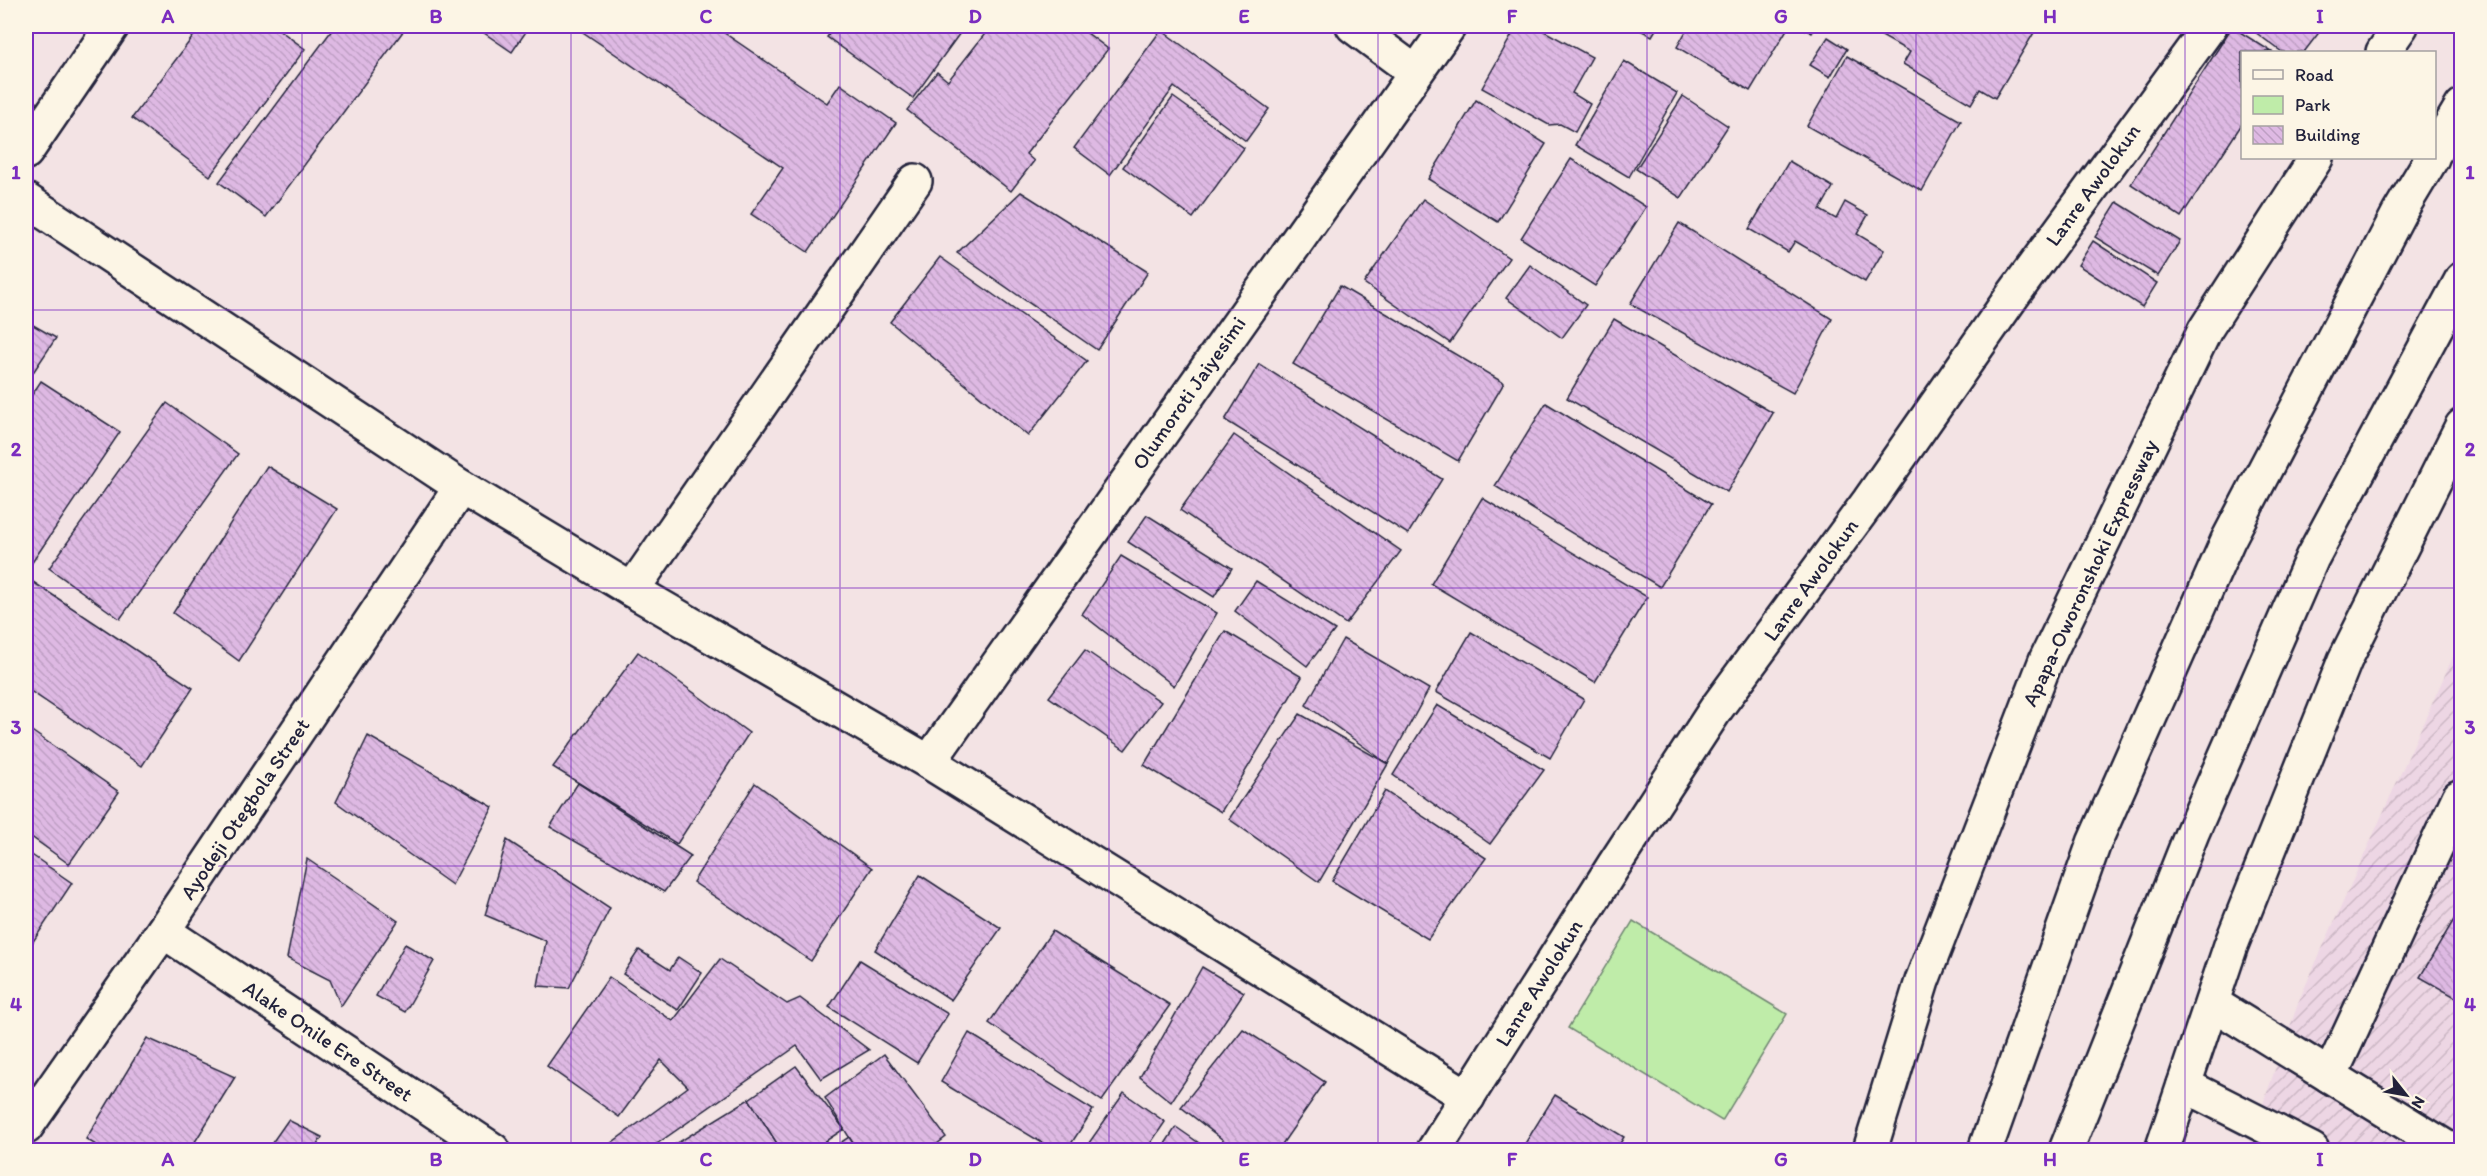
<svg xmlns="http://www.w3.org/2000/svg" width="2487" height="1176" viewBox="0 0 2487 1176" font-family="Itim,sans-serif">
<defs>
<pattern id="industrial-furrows" width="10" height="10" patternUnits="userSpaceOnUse" patternTransform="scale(1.5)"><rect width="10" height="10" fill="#edd6e4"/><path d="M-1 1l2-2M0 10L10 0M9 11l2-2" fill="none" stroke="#cbb7c4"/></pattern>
<pattern id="building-back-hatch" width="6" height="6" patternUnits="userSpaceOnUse" patternTransform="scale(1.5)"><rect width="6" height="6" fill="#deb9e3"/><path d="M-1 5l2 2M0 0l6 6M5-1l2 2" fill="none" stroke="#be9fc4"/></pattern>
</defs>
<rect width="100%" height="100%" fill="#f3e3e4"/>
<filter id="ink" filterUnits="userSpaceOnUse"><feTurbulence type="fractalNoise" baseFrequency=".0167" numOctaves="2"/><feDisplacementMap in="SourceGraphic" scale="12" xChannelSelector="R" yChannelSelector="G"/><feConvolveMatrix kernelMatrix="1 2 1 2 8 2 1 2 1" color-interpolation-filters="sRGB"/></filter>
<g filter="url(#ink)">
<path fill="url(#industrial-furrows)" d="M 2461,639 L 2461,1150 L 2247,1150 L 2300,998 Z"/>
<path fill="#bfeca9" stroke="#708772" stroke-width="1.5" d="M 1633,921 L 1787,1014 L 1722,1121 L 1568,1028 Z"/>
<g fill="url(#building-back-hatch)" stroke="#22223b" stroke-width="1.5">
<path d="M 201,26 L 274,26 L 305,49 L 210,176 L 132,118 Z"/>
<path d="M 335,26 L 407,26 L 266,217 L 219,182 Z"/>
<path d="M 474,26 L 530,26 L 512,52 Z"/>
<path d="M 574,26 L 714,26 L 827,103 L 840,84 L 896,123 L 808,252 L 751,214 L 783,168 Z"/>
<path d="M 835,26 L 965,26 L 913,98 L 827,37 Z"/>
<path d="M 991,26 L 1078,26 L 1108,49 L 1026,154 L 1034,161 L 1011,191 L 907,110 L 937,72 L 948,81 Z"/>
<path d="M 1517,26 L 1535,26 L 1592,57 L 1572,93 L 1590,104 L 1575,132 L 1560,124 L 1549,125 L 1482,88 Z"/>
<path d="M 1632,26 L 1658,26 L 1652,36 Z"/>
<path d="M 1689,26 L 1789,26 L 1750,91 L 1677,47 Z"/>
<path d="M 1799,26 L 1816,26 L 1812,33 Z"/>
<path d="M 1864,26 L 2038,26 L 1995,98 L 1980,89 L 1971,104 L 1903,64 L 1910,52 Z"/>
<path d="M 2247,26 L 2324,26 L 2304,52 L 2282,52 Z"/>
<path d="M 2232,27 L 2272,52 L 2242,52 L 2242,124 L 2181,217 L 2131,184 Z"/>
<path d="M 1161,30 L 1269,109 L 1246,141 L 1174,87 L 1110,175 L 1074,148 Z"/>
<path d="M 1828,37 L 1847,49 L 1830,77 L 1810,65 Z"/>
<path d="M 1847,56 L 1961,121 L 1922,191 L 1807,126 Z"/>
<path d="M 1624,61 L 1677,93 L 1629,177 L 1575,145 Z"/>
<path d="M 1683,96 L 1728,126 L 1681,198 L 1636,169 Z"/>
<path d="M 1173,97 L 1244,148 L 1193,218 L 1123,167 Z"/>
<path d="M 1476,100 L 1546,144 L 1498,222 L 1428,179 Z"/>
<path d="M 1571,159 L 1646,207 L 1595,286 L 1521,238 Z"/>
<path d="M 1789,161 L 1833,187 L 1820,210 L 1836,219 L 1845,202 L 1868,215 L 1857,234 L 1884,250 L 1865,282 L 1795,241 L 1788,252 L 1749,229 Z"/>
<path d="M 1021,192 L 1148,272 L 1097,350 L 957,253 Z"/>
<path d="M 1423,199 L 1509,258 L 1450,343 L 1364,283 Z"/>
<path d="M 2117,202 L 2180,241 L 2158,276 L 2095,237 Z"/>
<path d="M 1679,223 L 1832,319 L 1793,393 L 1630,304 Z"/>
<path d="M 2093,241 L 2157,283 L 2142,307 L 2078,265 Z"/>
<path d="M 940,257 L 1087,361 L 1028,436 L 890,322 Z"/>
<path d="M 1530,265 L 1586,305 L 1562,338 L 1506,298 Z"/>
<path d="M 1340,286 L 1504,383 L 1458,461 L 1293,364 Z"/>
<path d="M 1614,319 L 1773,413 L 1727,492 L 1567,398 Z"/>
<path d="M 26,321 L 56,338 L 26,383 Z"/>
<path d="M 1259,364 L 1442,479 L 1408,534 L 1225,420 Z"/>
<path d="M 41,381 L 120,432 L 27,570 L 26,404 Z"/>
<path d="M 167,403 L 238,454 L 120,619 L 49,568 Z"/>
<path d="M 1546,403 L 1711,504 L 1660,587 L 1495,486 Z"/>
<path d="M 1234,435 L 1401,551 L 1346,624 L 1180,510 Z"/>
<path d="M 267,466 L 337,509 L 239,661 L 173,613 Z"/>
<path d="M 1482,498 L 1647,597 L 1595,682 L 1431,584 Z"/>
<path d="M 1147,515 L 1232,568 L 1214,597 L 1128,542 Z"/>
<path d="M 1121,556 L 1217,613 L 1174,686 L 1082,614 Z"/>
<path d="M 27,578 L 193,688 L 142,766 L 26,688 Z"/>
<path d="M 1256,581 L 1335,630 L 1307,666 L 1235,611 Z"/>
<path d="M 1225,631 L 1302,677 L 1221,812 L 1144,765 Z"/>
<path d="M 1471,632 L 1584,699 L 1550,758 L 1436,692 Z"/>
<path d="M 1343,639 L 1429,689 L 1388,764 L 1306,705 Z"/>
<path d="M 1085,650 L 1161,702 L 1125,750 L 1049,697 Z"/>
<path d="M 638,652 L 749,733 L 677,844 L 553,767 Z"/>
<path d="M 2462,687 L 2462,724 L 2457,715 L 2456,702 Z"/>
<path d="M 1437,705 L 1544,770 L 1490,844 L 1393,775 Z"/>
<path d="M 1300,714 L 1388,764 L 1319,882 L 1229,819 Z"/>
<path d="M 26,727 L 119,792 L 69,864 L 26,833 Z"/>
<path d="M 368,736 L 493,807 L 452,885 L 336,802 Z"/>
<path d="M 578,783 L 691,856 L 664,892 L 550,827 Z"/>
<path d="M 755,783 L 872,868 L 811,961 L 693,882 Z"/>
<path d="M 1385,791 L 1486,858 L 1428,939 L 1332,881 Z"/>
<path d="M 507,840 L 610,908 L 569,988 L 538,986 L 546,941 L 485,915 Z"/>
<path d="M 26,851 L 72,883 L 26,952 Z"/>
<path d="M 307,859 L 398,921 L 341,1006 L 330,980 L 287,958 Z"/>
<path d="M 920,875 L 1001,928 L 951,1000 L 875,950 Z"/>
<path d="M 2462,906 L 2462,1001 L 2420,977 Z"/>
<path d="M 1052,931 L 1170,1005 L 1102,1101 L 989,1023 Z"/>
<path d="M 405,944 L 434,961 L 405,1012 L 376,996 Z"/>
<path d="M 639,950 L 670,970 L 678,957 L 702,973 L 678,1010 L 623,974 Z"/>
<path d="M 720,959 L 787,1004 L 800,998 L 869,1050 L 821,1079 L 797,1046 L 648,1150 L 614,1150 L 610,1144 L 688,1087 L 661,1060 L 619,1117 L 547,1066 L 609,977 L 673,1021 Z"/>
<path d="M 860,960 L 948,1014 L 917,1063 L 829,1007 Z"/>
<path d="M 1202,967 L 1244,992 L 1171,1102 L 1140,1077 Z"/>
<path d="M 1243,1029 L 1325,1082 L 1278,1150 L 1236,1150 L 1181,1107 Z"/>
<path d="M 969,1033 L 1093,1110 L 1067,1150 L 1054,1150 L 941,1082 Z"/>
<path d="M 147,1038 L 235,1077 L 190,1150 L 104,1150 L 86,1139 Z"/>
<path d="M 884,1054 L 946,1137 L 929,1150 L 857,1150 L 825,1098 Z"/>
<path d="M 796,1066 L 844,1129 L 812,1150 L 781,1150 L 749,1099 Z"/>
<path d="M 1124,1093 L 1165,1122 L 1146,1150 L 1084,1150 Z"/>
<path d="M 1555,1095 L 1624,1137 L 1616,1150 L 1521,1150 Z"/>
<path d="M 749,1099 L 781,1150 L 666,1150 Z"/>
<path d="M 288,1120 L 322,1137 L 314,1150 L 267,1150 Z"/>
<path d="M 1176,1127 L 1209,1150 L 1161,1150 Z"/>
<path d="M 849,1137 L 857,1150 L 829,1150 Z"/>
</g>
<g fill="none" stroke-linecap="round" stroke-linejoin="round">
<defs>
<g id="minor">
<path d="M 1353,26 L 1415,72"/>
<path d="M 26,152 L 112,26"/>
<path d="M 26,200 L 461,487 L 632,590 L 929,762 L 1468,1097"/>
<path d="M 632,590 L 915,181"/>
<path d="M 929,762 L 1449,26"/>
<path d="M 163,931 L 493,1150"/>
<path d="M 2212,1003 L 2450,1150"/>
<path d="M 2330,1076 L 2459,797"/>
<path d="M 2184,1085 L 2312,1150"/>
<path d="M 26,1127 L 163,931 L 461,487"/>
<path d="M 1434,1150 L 1614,865 L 1716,709 L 1869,501 L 2013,295 L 2210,26"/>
</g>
<g id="major">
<path d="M 2383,52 L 2401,26"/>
<path d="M 1870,1150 L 1922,981 L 2046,660 L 2205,330 L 2316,158"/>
<path d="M 2162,1150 L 2231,945 L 2345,660 L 2462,426"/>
</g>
<g id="highway">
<path d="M 2434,153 L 2462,106"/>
<path d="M 1985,1150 L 2094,843 L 2228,540 L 2399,213 L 2432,158"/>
<path d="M 2066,1150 L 2192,833 L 2312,558 L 2462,279"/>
</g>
</defs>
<use href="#minor" stroke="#22223b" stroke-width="38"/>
<use href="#major" stroke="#22223b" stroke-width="38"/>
<use href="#highway" stroke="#22223b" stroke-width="38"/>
<use href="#minor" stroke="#fcf5e5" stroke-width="33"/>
<use href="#major" stroke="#fcf5e5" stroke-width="33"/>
<use href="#highway" stroke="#fcf5e5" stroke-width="33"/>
</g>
</g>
<path fill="none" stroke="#7b2cbf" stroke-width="1.5" stroke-opacity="0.55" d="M 302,26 L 302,1150M 571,26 L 571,1150M 840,26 L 840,1150M 1109,26 L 1109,1150M 1378,26 L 1378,1150M 1647,26 L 1647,1150M 1916,26 L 1916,1150M 2185,26 L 2185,1150M 26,310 L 2462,310M 26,588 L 2462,588M 26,866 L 2462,866"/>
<g text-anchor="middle" stroke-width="6" stroke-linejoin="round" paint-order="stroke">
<g font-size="21" fill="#22223b" stroke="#fcf5e5">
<text transform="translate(2093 185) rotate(-54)" y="7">Lanre Awolokun</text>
<text transform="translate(1189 393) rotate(-55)" y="7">Olumoroti Jaiyesimi</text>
<text transform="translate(2090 573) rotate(-65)" y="7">Apapa-Oworonshoki Expressway</text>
<text transform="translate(1811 580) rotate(-54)" y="7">Lanre Awolokun</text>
<text transform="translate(245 809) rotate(-56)" y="7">Ayodeji Otegbola Street</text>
<text transform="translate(1539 983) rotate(-58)" y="7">Lanre Awolokun</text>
<text transform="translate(328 1041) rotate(34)" y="7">Alake Onile Ere Street</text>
</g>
</g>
<rect width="2487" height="1176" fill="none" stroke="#fcf5e5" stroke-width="66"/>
<rect x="2241" y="51" width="195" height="108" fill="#fcf5e5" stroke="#a5a1a1" stroke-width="1.5"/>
<rect x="2253" y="70" width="30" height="9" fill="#fcf5e5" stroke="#a5a1a1" stroke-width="1.5"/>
<text x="2295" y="81" font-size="18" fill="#22223b">Road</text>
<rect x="2253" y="96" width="30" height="18" fill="#bfeca9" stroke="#a5a1a1" stroke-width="1.5"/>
<text x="2295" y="111" font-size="18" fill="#22223b">Park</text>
<rect x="2253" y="126" width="30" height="18" fill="url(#building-back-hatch)" stroke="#a5a1a1" stroke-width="1.5"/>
<text x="2295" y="141" font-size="18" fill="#22223b">Building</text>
<g transform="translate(2406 1095) rotate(121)" stroke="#fcf5e5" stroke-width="4.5" paint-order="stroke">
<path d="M0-4.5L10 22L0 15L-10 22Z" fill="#22223b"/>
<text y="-9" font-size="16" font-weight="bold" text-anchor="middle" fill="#22223b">N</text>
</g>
<rect x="33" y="33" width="2421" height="1110" fill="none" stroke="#7b2cbf" stroke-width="2"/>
<g font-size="20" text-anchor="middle" font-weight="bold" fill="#7b2cbf">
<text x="168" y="23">A</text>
<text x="436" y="23">B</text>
<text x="706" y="23">C</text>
<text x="975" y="23">D</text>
<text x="1244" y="23">E</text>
<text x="1512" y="23">F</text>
<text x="1781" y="23">G</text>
<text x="2050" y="23">H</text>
<text x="2320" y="23">I</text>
<text x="16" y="179">1</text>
<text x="2470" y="179">1</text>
<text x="16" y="456">2</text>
<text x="2470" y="456">2</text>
<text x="16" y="734">3</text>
<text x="2470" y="734">3</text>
<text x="16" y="1011">4</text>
<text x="2470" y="1011">4</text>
<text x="168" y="1166">A</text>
<text x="436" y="1166">B</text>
<text x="706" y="1166">C</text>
<text x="975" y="1166">D</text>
<text x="1244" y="1166">E</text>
<text x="1512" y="1166">F</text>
<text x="1781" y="1166">G</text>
<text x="2050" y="1166">H</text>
<text x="2320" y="1166">I</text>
</g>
</svg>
